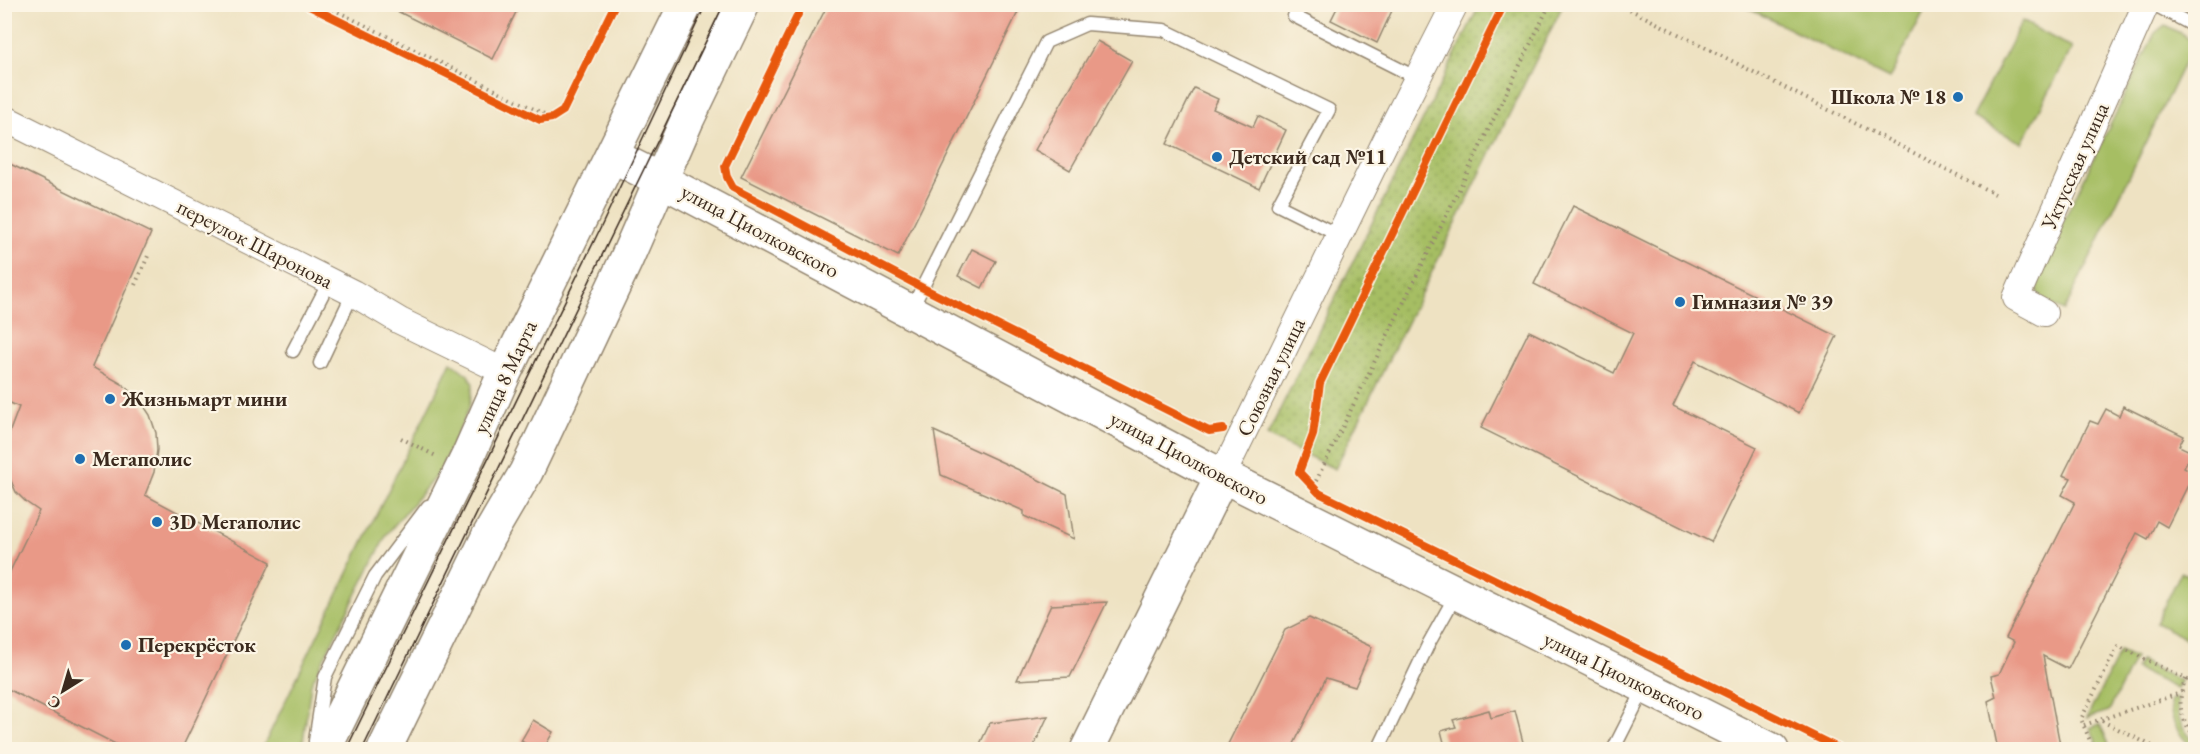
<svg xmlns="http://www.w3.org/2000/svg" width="2200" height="754" viewBox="0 0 2200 754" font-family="'EB Garamond',serif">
<defs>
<pattern id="park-dots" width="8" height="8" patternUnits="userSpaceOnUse" patternTransform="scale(1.5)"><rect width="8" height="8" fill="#a6be63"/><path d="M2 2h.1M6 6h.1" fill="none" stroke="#889b51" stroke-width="1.8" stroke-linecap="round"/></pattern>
</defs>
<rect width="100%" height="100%" fill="#fcf5e5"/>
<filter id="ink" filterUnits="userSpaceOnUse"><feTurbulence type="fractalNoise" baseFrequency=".0167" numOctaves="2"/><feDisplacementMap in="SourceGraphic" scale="12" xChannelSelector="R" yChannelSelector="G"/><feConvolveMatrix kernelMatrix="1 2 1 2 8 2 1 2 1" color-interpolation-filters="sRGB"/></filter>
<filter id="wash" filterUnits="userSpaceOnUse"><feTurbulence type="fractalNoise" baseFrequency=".008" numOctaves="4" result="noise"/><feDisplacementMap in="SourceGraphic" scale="24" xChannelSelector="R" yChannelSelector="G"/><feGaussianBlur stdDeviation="1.35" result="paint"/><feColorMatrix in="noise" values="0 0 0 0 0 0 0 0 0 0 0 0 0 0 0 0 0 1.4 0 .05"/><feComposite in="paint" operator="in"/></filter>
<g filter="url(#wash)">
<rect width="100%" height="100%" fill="#eee2c2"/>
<g fill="#a6be63" stroke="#707440" stroke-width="1.5">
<path d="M 1742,5 L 1927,4 L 1927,5 L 1889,79 Z"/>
<path d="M 2022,21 L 2072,48 L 2022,143 L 1972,117 Z"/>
<path d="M 2165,25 L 2195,41 L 2064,311 L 2046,302 L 2038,294 L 2038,273 L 2155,33 Z"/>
<path d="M 451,362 L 468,375 L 473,384 L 469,408 L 440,471 L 387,534 L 311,684 L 302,749 L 262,749 Z"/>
<path d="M 2181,572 L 2195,579 L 2195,643 L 2156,623 Z"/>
<path d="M 2120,651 L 2135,658 L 2109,711 L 2087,718 Z"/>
<path d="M 2140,661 L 2181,681 L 2177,689 L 2136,669 Z"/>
<path d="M 2177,698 C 2176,716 2182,730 2195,742 L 2195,749 C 2179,737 2170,721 2170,700 Z"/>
<path d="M 2100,724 L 2111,749 L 2100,749 L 2090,728 Z"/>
</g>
<path fill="url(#park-dots)" stroke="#707440" stroke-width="1.5" d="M 1480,4 L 1563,5 L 1335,469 L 1267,436 Z"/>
<g id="blocks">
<g fill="#e99987">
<path d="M 383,4 L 520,4 L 493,59 Z"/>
<path d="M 828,4 L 1022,4 L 898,256 L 741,177 Z"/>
<path d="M 1339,4 L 1395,4 L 1377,43 L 1331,20 Z"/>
<path d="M 1097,41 L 1132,61 L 1070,170 L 1035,150 Z"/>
<path d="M 1194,88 L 1218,99 L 1213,109 L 1253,127 L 1258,116 L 1286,130 L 1259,188 L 1167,144 Z"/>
<path d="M 4,161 L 151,233 L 92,367 L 122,384 L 138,397 L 150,415 L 156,433 L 157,450 L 154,472 L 145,495 L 271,562 L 181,750 L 127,750 L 4,687 L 4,584 L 39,511 L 26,502 L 16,492 L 4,465 L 5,444 L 19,407 L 4,400 Z"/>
<path d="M 1573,206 L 1837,336 L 1799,413 L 1695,361 L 1673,406 L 1757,447 L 1711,542 L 1481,428 L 1529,331 L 1614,373 L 1633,333 L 1534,284 Z"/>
<path d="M 972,249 L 996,261 L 982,288 L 958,276 Z"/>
<path d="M 2123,406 L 2184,436 L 2179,446 L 2192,452 L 2184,467 L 2194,473 L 2167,527 L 2157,521 L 2148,539 L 2137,533 L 2068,669 L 2043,656 L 2061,750 L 1998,750 L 1988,701 L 1996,697 L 1991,676 L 1999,674 L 2014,642 L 2006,638 L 2075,502 L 2062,495 L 2071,478 L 2063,475 L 2090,421 L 2098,424 L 2106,409 L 2119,416 Z"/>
<path d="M 934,431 L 1019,470 L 1067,494 L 1074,539 L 1024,516 L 1024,511 L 941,475 Z"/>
<path d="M 1107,602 L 1070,677 L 1017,680 L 1051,605 Z"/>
<path d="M 1309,618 L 1372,647 L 1355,687 L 1326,678 L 1291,750 L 1225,750 L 1285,630 Z"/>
<path d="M 1489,710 L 1491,718 L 1515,711 L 1525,750 L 1446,750 L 1441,731 L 1456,727 L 1453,720 Z"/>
<path d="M 1048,716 L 1032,750 L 977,750 L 990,723 Z"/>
<path d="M 533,720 L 553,732 L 543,750 L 536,750 L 521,741 Z"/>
</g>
</g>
</g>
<g filter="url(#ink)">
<use href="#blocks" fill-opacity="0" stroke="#948670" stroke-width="1.5"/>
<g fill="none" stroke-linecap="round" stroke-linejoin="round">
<defs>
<g id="lane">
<path d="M 1300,4 L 1294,16 L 1419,79"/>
<path d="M 2153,4 L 2196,27"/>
<path d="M 911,310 L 1046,42 L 1087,24 L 1164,30 L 1329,110 L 1278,205 L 1340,236"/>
<path d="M 293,351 L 329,282"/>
<path d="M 320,363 L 353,293"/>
<path d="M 315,741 L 325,677 L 375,576 L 428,506"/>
<path d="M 1378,750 L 1429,643 L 1457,593"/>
<path d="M 1613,750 L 1645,687"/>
</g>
<g id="street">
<path d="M 4,118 L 353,293 L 400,321 L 505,372"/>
<path d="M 2044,313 L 2016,298 L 2146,4"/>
<path d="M 1222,476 L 1390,132 L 1455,4"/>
</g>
<g id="secondary">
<path d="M 613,156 L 661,180 L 1205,467 L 1772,750"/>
<path d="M 324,750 L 468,456 L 505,372 L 686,4"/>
<path d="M 384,750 L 488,537 L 526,472 L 626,260 L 687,120 L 743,4"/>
<path d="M 1087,750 L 1222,476"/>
</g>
</defs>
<use href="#lane" stroke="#948670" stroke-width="15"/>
<use href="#street" stroke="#948670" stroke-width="28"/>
<use href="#secondary" stroke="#948670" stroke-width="36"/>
<g stroke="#948670" stroke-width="4" stroke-dasharray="1.5 4.5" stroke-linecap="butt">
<path d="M 322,4 L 552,118"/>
<path d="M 1619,4 L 1995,194"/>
<path d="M 135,285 L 148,256"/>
<path d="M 401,438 L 438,457"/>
<path d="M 1316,481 L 1550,4"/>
<path d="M 2186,679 C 2176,700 2180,721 2196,737"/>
<path d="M 2102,721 L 2160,750"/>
<path d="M 2084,725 L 2181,693"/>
<path d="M 2094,750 L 2081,719 L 2118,646 L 2196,684"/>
<path d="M 2145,750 L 2154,747"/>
</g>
<use href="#lane" stroke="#fff" stroke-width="12"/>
<use href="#street" stroke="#fff" stroke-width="26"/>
<use href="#secondary" stroke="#fff" stroke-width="33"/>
<g stroke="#3b2a1e" stroke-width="1.5">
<path d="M 346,750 L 600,229 L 706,4"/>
<path d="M 362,750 L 724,4"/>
</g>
<defs>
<g id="cycleway">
<path d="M 305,4 L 540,120 L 552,118 L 563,111 L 615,4"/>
<path d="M 803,4 L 725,166 L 727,177 L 733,188 L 923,288 L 1209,431 L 1223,429"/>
<path d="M 1504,4 L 1320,383 L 1313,435 L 1299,472 L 1319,493 L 1842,750"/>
</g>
</defs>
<use href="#cycleway" stroke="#fcf5e5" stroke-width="11"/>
<use href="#cycleway" stroke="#e8590c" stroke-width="8"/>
</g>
</g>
<g fill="#1f6fb2" stroke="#fcf5e5" stroke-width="2">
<circle cx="1958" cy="97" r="6"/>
<circle cx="1217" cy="157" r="6"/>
<circle cx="1680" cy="302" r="6"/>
<circle cx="110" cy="399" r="6"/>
<circle cx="80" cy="459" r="6"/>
<circle cx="157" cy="522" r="6"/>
<circle cx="126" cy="645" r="6"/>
</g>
<g text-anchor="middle" stroke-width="4.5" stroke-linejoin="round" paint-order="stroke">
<g font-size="21" font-weight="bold" fill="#3b2a1e" stroke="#fcf5e5" text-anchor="start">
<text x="1946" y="104" text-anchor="end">Школа № 18</text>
<text x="1229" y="164">Детский сад №11</text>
<text x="1692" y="309">Гимназия № 39</text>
<text x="122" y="406">Жизньмарт мини</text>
<text x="92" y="466">Мегаполис</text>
<text x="169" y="529">3D Мегаполис</text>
<text x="138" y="652">Перекрёсток</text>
</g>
<g font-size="21" fill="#3b2a1e" stroke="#fcf5e5">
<text transform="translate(2075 166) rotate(-66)" y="7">Уктусская улица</text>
<text transform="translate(760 231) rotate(28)" y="7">улица Циолковского</text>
<text transform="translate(255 244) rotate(27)" y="7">переулок Шаронова</text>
<text transform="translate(505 377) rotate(-65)" y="7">улица 8 Марта</text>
<text transform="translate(1271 377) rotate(-64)" y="7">Союзная улица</text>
<text transform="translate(1189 458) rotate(28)" y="7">улица Циолковского</text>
<text transform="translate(1624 676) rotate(26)" y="7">улица Циолковского</text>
</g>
</g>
<rect width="2200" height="754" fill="none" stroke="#fcf5e5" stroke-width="24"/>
<g transform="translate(63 691) rotate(217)" stroke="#fcf5e5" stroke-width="4.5" paint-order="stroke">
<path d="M0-4.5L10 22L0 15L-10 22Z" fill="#3b2a1e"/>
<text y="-9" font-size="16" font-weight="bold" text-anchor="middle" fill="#3b2a1e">С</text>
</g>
</svg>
